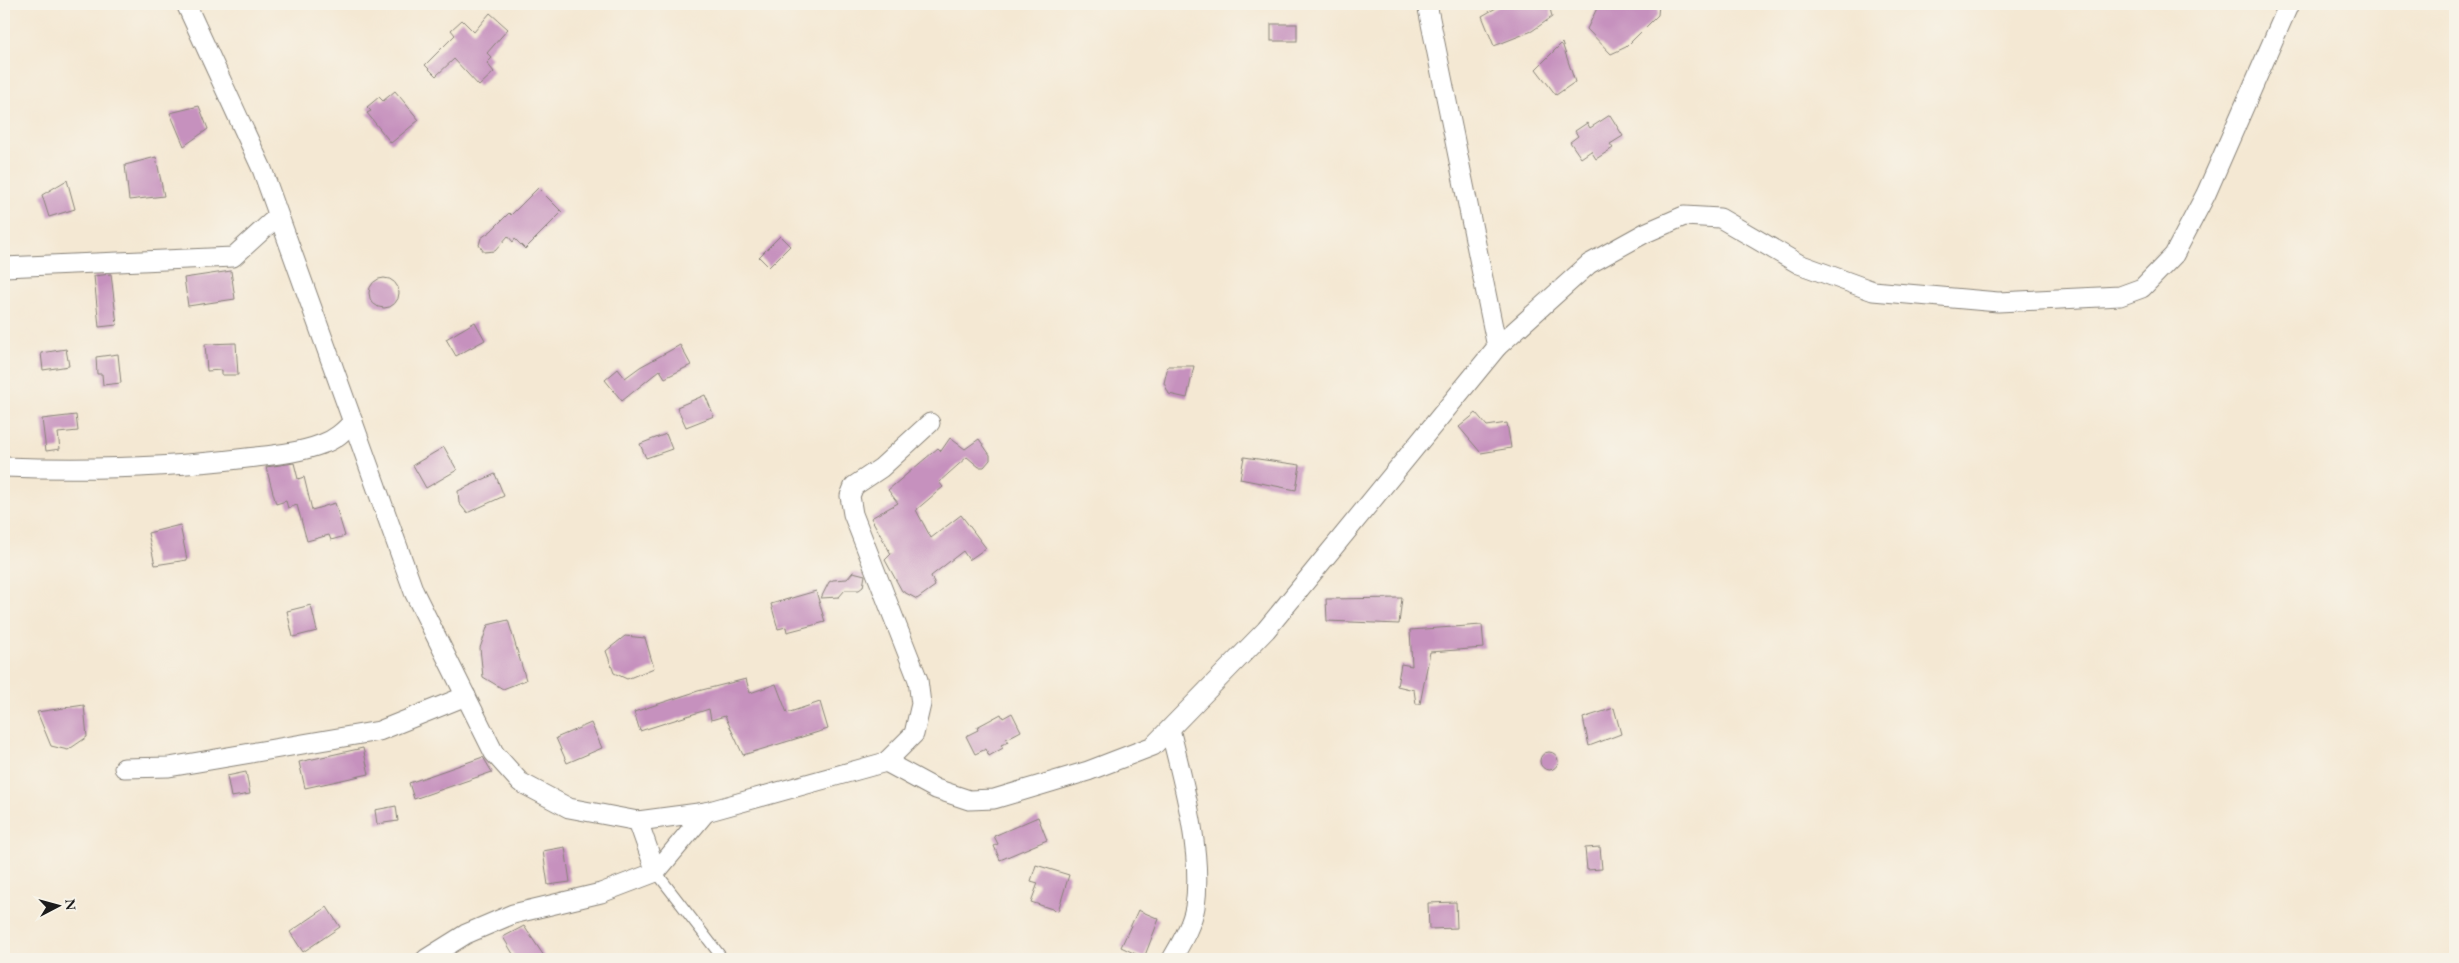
<svg xmlns="http://www.w3.org/2000/svg" width="2459" height="963" viewBox="0 0 2459 963" font-family="'EB Garamond',serif">
<rect width="100%" height="100%" fill="#f7f3e8"/>
<filter id="ink" filterUnits="userSpaceOnUse"><feTurbulence type="fractalNoise" baseFrequency=".02" numOctaves="2"/><feDisplacementMap in="SourceGraphic" scale="10" xChannelSelector="R" yChannelSelector="G"/><feConvolveMatrix kernelMatrix="1 2 1 2 8 2 1 2 1" color-interpolation-filters="sRGB"/></filter>
<filter id="wash" filterUnits="userSpaceOnUse"><feTurbulence type="fractalNoise" baseFrequency=".0096" numOctaves="4" result="noise"/><feDisplacementMap in="SourceGraphic" scale="20" xChannelSelector="R" yChannelSelector="G"/><feGaussianBlur stdDeviation="1.12" result="paint"/><feColorMatrix in="noise" values="0 0 0 0 0 0 0 0 0 0 0 0 0 0 0 0 0 1.4 0 .05"/><feComposite in="paint" operator="in"/></filter>
<g filter="url(#wash)">
<rect width="100%" height="100%" fill="#f4e8d3"/>
<g id="blocks">
<g fill="#c691be">
<path d="M 1503,4 L 1549,4 L 1552,17 L 1532,31 L 1494,46 L 1482,16 Z"/>
<path d="M 1599,4 L 1659,4 L 1658,15 L 1626,47 L 1611,54 L 1587,29 Z"/>
<path d="M 490,13 L 508,29 L 487,53 L 492,58 L 487,63 L 494,72 L 479,86 L 454,59 L 436,76 L 425,65 L 455,35 L 451,30 L 462,20 L 474,32 Z"/>
<rect x="1271" y="24" width="26" height="17"/>
<path d="M 1562,43 L 1575,82 L 1556,95 L 1536,69 Z"/>
<path d="M 395,91 L 419,120 L 391,143 L 367,113 L 371,111 L 367,107 L 379,97 L 383,101 Z"/>
<path d="M 199,106 L 208,129 L 184,146 L 170,113 Z"/>
<path d="M 1610,115 L 1623,136 L 1610,144 L 1613,148 L 1596,159 L 1591,151 L 1581,158 L 1570,142 L 1578,136 L 1575,131 L 1587,123 L 1590,128 Z"/>
<path d="M 156,157 L 164,196 L 129,200 L 125,165 Z"/>
<path d="M 67,180 L 75,209 L 49,217 L 42,195 Z"/>
<path d="M 538,188 L 562,212 L 525,249 L 515,239 L 513,242 L 508,236 L 495,251 L 484,252 L 479,245 L 481,238 L 491,231 L 509,213 L 511,215 Z"/>
<path d="M 780,236 L 790,246 L 769,267 L 759,257 Z"/>
<path d="M 231,271 L 235,299 L 188,306 L 184,278 Z"/>
<path d="M 111,274 L 117,325 L 99,327 L 94,276 Z"/>
<circle cx="384" cy="293" r="15"/>
<path d="M 475,322 L 485,340 L 456,356 L 446,339 Z"/>
<path d="M 236,343 L 238,375 L 222,375 L 222,370 L 207,371 L 205,344 Z"/>
<path d="M 680,345 L 691,365 L 665,378 L 660,370 L 622,401 L 605,380 L 618,369 L 625,378 L 640,367 Z"/>
<path d="M 66,349 L 69,366 L 43,370 L 41,353 Z"/>
<path d="M 118,354 L 121,383 L 103,385 L 102,374 L 97,374 L 96,357 Z"/>
<path d="M 1168,366 L 1194,366 L 1187,398 L 1169,394 L 1164,383 Z"/>
<path d="M 705,395 L 714,416 L 686,427 L 677,407 Z"/>
<path d="M 1476,413 L 1487,426 L 1507,423 L 1511,448 L 1481,453 L 1459,427 Z"/>
<path d="M 76,415 L 78,431 L 58,433 L 60,449 L 46,451 L 42,419 Z"/>
<path d="M 666,434 L 672,449 L 646,458 L 640,444 Z"/>
<path d="M 950,438 L 965,449 L 979,439 L 990,455 L 990,460 L 984,467 L 979,467 L 967,457 L 939,482 L 943,487 L 916,510 L 931,538 L 961,515 L 986,548 L 969,560 L 963,551 L 931,576 L 935,586 L 917,599 L 902,591 L 885,560 L 891,554 L 871,518 L 898,503 L 888,490 L 938,448 L 941,451 Z"/>
<path d="M 444,447 L 457,470 L 426,488 L 413,465 Z"/>
<path d="M 1244,457 L 1300,465 L 1296,490 L 1240,479 Z"/>
<path d="M 294,463 L 298,479 L 304,477 L 312,510 L 335,503 L 345,536 L 331,540 L 329,535 L 307,541 L 297,505 L 288,508 L 286,501 L 276,504 L 266,467 Z"/>
<path d="M 495,474 L 504,496 L 467,513 L 459,503 L 458,491 Z"/>
<path d="M 180,525 L 187,560 L 155,565 L 148,533 Z"/>
<path d="M 853,572 L 865,575 L 863,587 L 859,590 L 845,590 L 839,597 L 821,598 L 829,582 L 833,580 L 847,579 Z"/>
<path d="M 816,591 L 825,622 L 787,632 L 786,627 L 778,629 L 771,604 Z"/>
<path d="M 1402,598 L 1399,624 L 1327,621 L 1326,599 Z"/>
<path d="M 311,605 L 317,631 L 293,637 L 287,611 Z"/>
<path d="M 508,620 L 526,680 L 503,689 L 483,677 L 480,648 L 488,625 Z"/>
<path d="M 1482,625 L 1484,648 L 1430,652 L 1420,704 L 1416,704 L 1414,690 L 1397,686 L 1401,664 L 1412,666 L 1410,630 Z"/>
<path d="M 625,636 L 645,638 L 654,668 L 627,679 L 614,673 L 606,651 Z"/>
<path d="M 746,679 L 750,693 L 776,684 L 787,713 L 820,702 L 828,729 L 743,755 L 725,716 L 711,720 L 709,709 L 640,731 L 634,712 L 698,691 Z"/>
<path d="M 84,705 L 87,737 L 68,750 L 51,746 L 37,712 Z"/>
<path d="M 1614,708 L 1621,734 L 1589,746 L 1583,718 Z"/>
<path d="M 1012,713 L 1021,731 L 1006,739 L 1008,742 L 1001,745 L 1003,748 L 989,756 L 986,749 L 975,754 L 966,736 L 978,730 L 977,727 L 1001,714 L 1003,718 Z"/>
<path d="M 591,723 L 602,748 L 567,763 L 556,738 Z"/>
<path d="M 363,748 L 369,774 L 305,788 L 299,762 Z"/>
<circle cx="1549" cy="761" r="9"/>
<path d="M 483,757 L 492,772 L 414,799 L 409,783 Z"/>
<path d="M 246,772 L 250,794 L 231,797 L 227,776 Z"/>
<path d="M 396,806 L 398,821 L 377,824 L 375,810 Z"/>
<path d="M 1038,817 L 1047,840 L 1000,860 L 994,846 L 998,844 L 994,836 Z"/>
<path d="M 565,847 L 570,882 L 548,885 L 543,851 Z"/>
<path d="M 1600,847 L 1602,869 L 1587,870 L 1585,848 Z"/>
<path d="M 1036,865 L 1069,875 L 1058,911 L 1031,902 L 1038,883 L 1031,881 Z"/>
<path d="M 1456,902 L 1457,928 L 1429,929 L 1428,903 Z"/>
<path d="M 327,907 L 340,927 L 303,952 L 290,932 Z"/>
<path d="M 1138,910 L 1159,919 L 1144,958 L 1121,947 Z"/>
<path d="M 524,926 L 546,959 L 516,959 L 503,937 Z"/>
</g>
</g>
</g>
<g filter="url(#ink)">
<use href="#blocks" fill-opacity="0" stroke="#888278" stroke-width="1"/>
<g fill="none" stroke-linecap="round" stroke-linejoin="round">
<defs>
<path id="lane" d="M 656,872 L 723,959"/>
<g id="street">
<path d="M 186,4 L 262,169 L 414,592 L 494,753 L 520,782 L 569,808 L 638,821 L 706,812 L 656,872 L 601,893 L 513,914 L 466,934 L 426,959"/>
<path d="M 4,267 L 233,257 L 278,216"/>
<path d="M 1497,347 L 1589,264 L 1645,233 L 1684,216 L 1720,218 L 1799,264 L 1873,291 L 1998,302 L 2120,296 L 2142,288 L 2174,255 L 2206,194 L 2289,4"/>
<path d="M 4,467 C 85,470 167,468 247,458 C 272,455 299,453 322,444 C 335,440 344,431 353,422"/>
<path d="M 1170,729 C 1183,782 1203,852 1195,907 C 1192,925 1181,943 1172,959"/>
<path d="M 886,762 L 936,789 L 969,800 L 994,799 L 1088,771 L 1153,746 L 1266,630 L 1497,347 L 1427,4"/>
<path d="M 124,768 L 169,767 L 379,731 L 466,696"/>
<path d="M 706,812 L 886,762 L 914,734 L 921,704 L 918,680 L 853,514 L 850,496 L 854,486 L 881,468 L 930,423"/>
<path d="M 638,821 L 656,872"/>
</g>
</defs>
<use href="#lane" stroke="#888278" stroke-width="12"/>
<use href="#street" stroke="#888278" stroke-width="21"/>
<use href="#lane" stroke="#fff" stroke-width="10"/>
<use href="#street" stroke="#fff" stroke-width="19"/>
</g>
</g>
<rect width="2459" height="963" fill="none" stroke="#f7f3e8" stroke-width="20"/>
<g transform="translate(58 906) rotate(84)" stroke="#f7f3e8" stroke-width="4" paint-order="stroke">
<path d="M0-4L9 19L0 12L-9 19Z" fill="#1c1c1c"/>
<text y="-8" font-size="14" font-weight="bold" text-anchor="middle" fill="#1c1c1c">N</text>
</g>
</svg>
